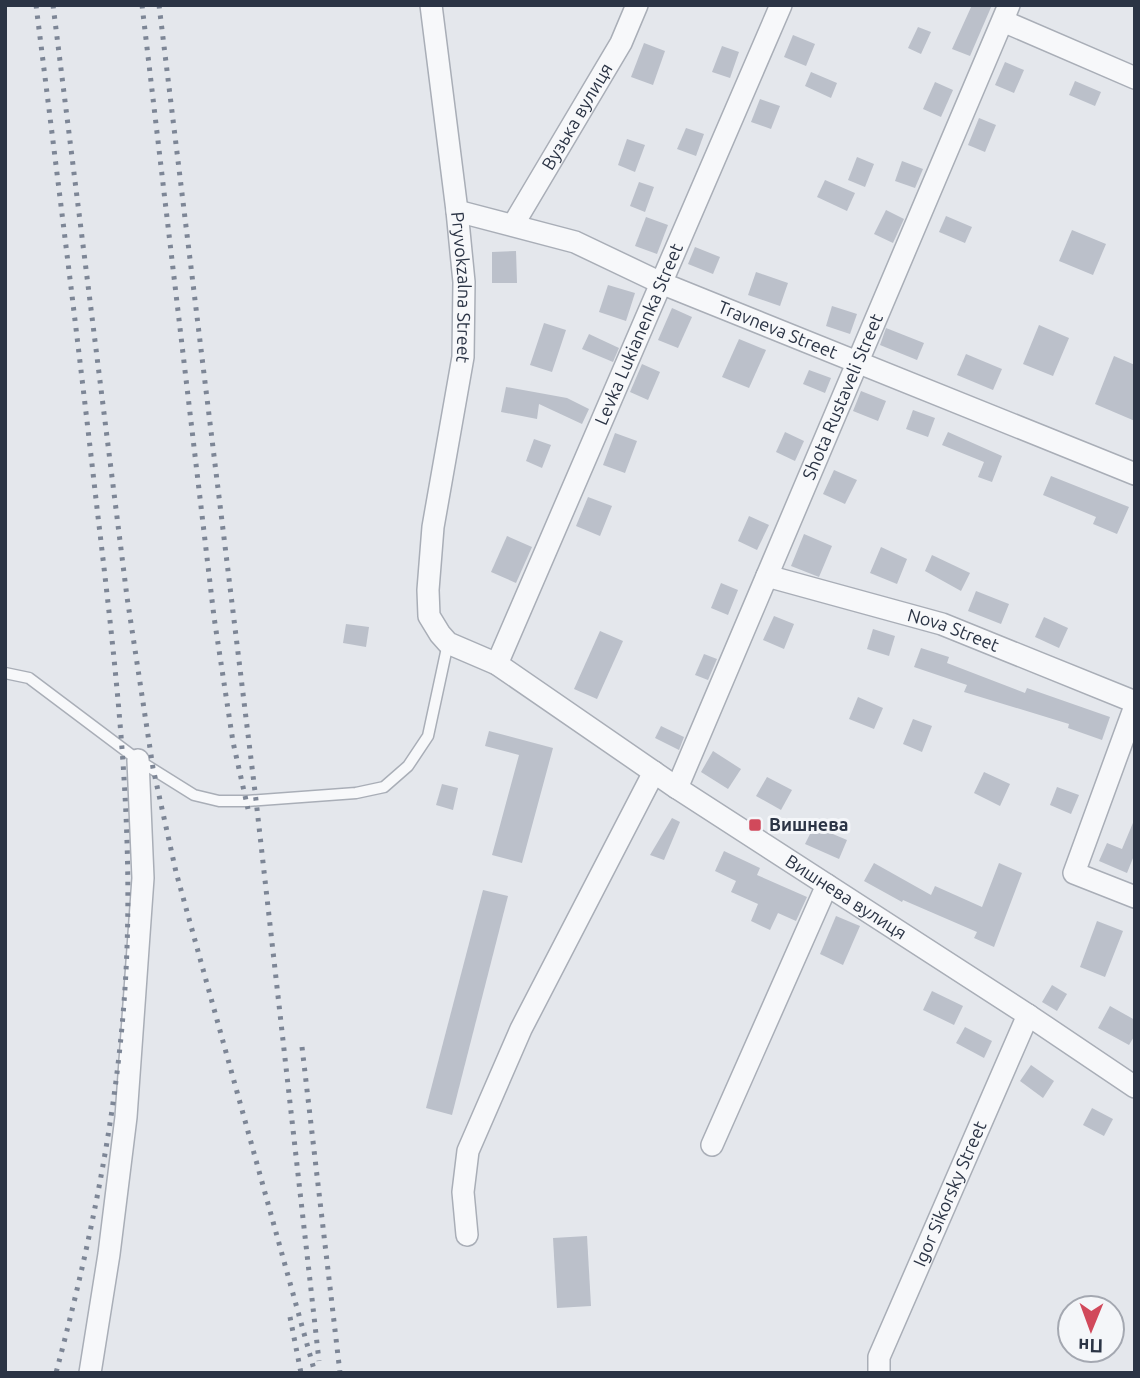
<svg xmlns="http://www.w3.org/2000/svg" width="1140" height="1378" viewBox="0 0 1140 1378" font-family="Ubuntu,sans-serif">
<rect width="100%" height="100%" fill="#e4e7ec"/>
<g fill="#bbc0ca">
<path d="M 972,5 L 992,5 L 970,56 L 952,49 Z"/>
<path d="M 918,27 L 931,32 L 921,54 L 908,48 Z"/>
<path d="M 793,35 L 815,44 L 806,66 L 784,57 Z"/>
<path d="M 644,43 L 665,51 L 653,85 L 631,77 Z"/>
<path d="M 722,46 L 739,52 L 730,78 L 712,72 Z"/>
<path d="M 1005,62 L 1024,70 L 1014,93 L 995,85 Z"/>
<path d="M 811,72 L 837,83 L 831,98 L 805,86 Z"/>
<path d="M 1075,81 L 1101,92 L 1095,106 L 1069,95 Z"/>
<path d="M 935,82 L 953,90 L 941,117 L 923,109 Z"/>
<path d="M 760,99 L 780,106 L 771,129 L 751,122 Z"/>
<path d="M 979,118 L 996,125 L 985,152 L 968,145 Z"/>
<path d="M 686,128 L 704,134 L 696,156 L 677,149 Z"/>
<path d="M 627,139 L 645,145 L 635,172 L 618,165 Z"/>
<path d="M 857,157 L 874,164 L 865,187 L 848,180 Z"/>
<path d="M 902,161 L 923,169 L 915,188 L 895,181 Z"/>
<path d="M 825,180 L 855,193 L 847,211 L 817,197 Z"/>
<path d="M 639,182 L 654,187 L 645,212 L 630,206 Z"/>
<path d="M 886,210 L 904,219 L 893,243 L 874,234 Z"/>
<path d="M 946,216 L 972,227 L 965,243 L 939,232 Z"/>
<path d="M 646,217 L 668,225 L 657,254 L 635,246 Z"/>
<path d="M 1072,230 L 1106,244 L 1093,275 L 1059,261 Z"/>
<path d="M 695,247 L 720,257 L 713,274 L 688,264 Z"/>
<path d="M 516,251 L 517,283 L 492,283 L 492,252 Z"/>
<path d="M 756,272 L 788,283 L 780,306 L 748,295 Z"/>
<path d="M 608,285 L 635,293 L 626,321 L 599,312 Z"/>
<path d="M 832,306 L 857,314 L 850,334 L 826,326 Z"/>
<path d="M 672,308 L 692,317 L 678,348 L 658,340 Z"/>
<path d="M 544,323 L 566,330 L 552,372 L 530,365 Z"/>
<path d="M 1039,325 L 1069,338 L 1053,376 L 1023,364 Z"/>
<path d="M 886,328 L 924,343 L 917,360 L 880,345 Z"/>
<path d="M 589,334 L 619,348 L 613,362 L 582,349 Z"/>
<path d="M 739,339 L 766,350 L 749,388 L 722,377 Z"/>
<path d="M 966,354 L 1002,369 L 993,390 L 957,375 Z"/>
<path d="M 1114,356 L 1135,365 L 1135,421 L 1095,404 Z"/>
<path d="M 642,364 L 660,372 L 648,400 L 630,392 Z"/>
<path d="M 809,370 L 831,378 L 825,393 L 803,384 Z"/>
<path d="M 506,387 L 567,398 L 589,409 L 582,424 L 539,404 L 537,419 L 501,412 Z"/>
<path d="M 861,391 L 886,401 L 878,421 L 853,411 Z"/>
<path d="M 913,410 L 935,418 L 928,437 L 906,429 Z"/>
<path d="M 785,432 L 804,441 L 795,461 L 776,452 Z"/>
<path d="M 948,432 L 1002,456 L 992,482 L 978,477 L 984,462 L 942,445 Z"/>
<path d="M 615,433 L 637,441 L 625,473 L 603,465 Z"/>
<path d="M 534,439 L 551,445 L 542,468 L 526,461 Z"/>
<path d="M 834,470 L 857,480 L 845,504 L 823,494 Z"/>
<path d="M 1051,476 L 1129,507 L 1117,534 L 1093,524 L 1096,517 L 1043,495 Z"/>
<path d="M 588,497 L 612,506 L 600,536 L 576,526 Z"/>
<path d="M 749,516 L 769,525 L 757,550 L 738,541 Z"/>
<path d="M 804,534 L 832,546 L 819,577 L 791,566 Z"/>
<path d="M 507,536 L 532,547 L 516,583 L 491,572 Z"/>
<path d="M 881,547 L 907,559 L 897,584 L 870,573 Z"/>
<path d="M 932,555 L 970,573 L 961,591 L 925,571 Z"/>
<path d="M 721,583 L 738,590 L 728,615 L 711,608 Z"/>
<path d="M 976,591 L 1009,604 L 1001,624 L 968,611 Z"/>
<path d="M 774,616 L 794,624 L 784,649 L 763,640 Z"/>
<path d="M 1044,617 L 1068,628 L 1059,648 L 1035,637 Z"/>
<path d="M 346,624 L 369,627 L 366,647 L 343,643 Z"/>
<path d="M 873,629 L 895,636 L 889,656 L 867,649 Z"/>
<path d="M 600,631 L 623,641 L 597,699 L 574,689 Z"/>
<path d="M 921,648 L 949,657 L 947,663 L 1025,693 L 1027,688 L 1110,717 L 1102,740 L 1068,728 L 1069,724 L 964,692 L 967,685 L 914,667 Z"/>
<path d="M 704,654 L 717,659 L 708,680 L 695,675 Z"/>
<path d="M 858,697 L 883,708 L 874,729 L 849,719 Z"/>
<path d="M 913,719 L 932,726 L 922,752 L 903,744 Z"/>
<path d="M 661,726 L 684,737 L 679,750 L 655,738 Z"/>
<path d="M 489,731 L 553,748 L 522,863 L 492,855 L 519,755 L 485,746 Z"/>
<path d="M 713,751 L 741,769 L 728,789 L 701,772 Z"/>
<path d="M 984,772 L 1010,784 L 1000,806 L 974,793 Z"/>
<path d="M 767,777 L 792,790 L 781,810 L 756,796 Z"/>
<path d="M 442,784 L 458,788 L 453,810 L 436,805 Z"/>
<path d="M 1057,787 L 1079,795 L 1071,814 L 1050,805 Z"/>
<path d="M 672,818 L 680,822 L 664,860 L 650,855 Z"/>
<path d="M 1135,818 L 1135,853 L 1127,873 L 1099,861 L 1107,843 L 1122,849 Z"/>
<path d="M 814,826 L 847,840 L 839,859 L 805,844 Z"/>
<path d="M 724,851 L 760,868 L 757,875 L 807,897 L 796,921 L 778,913 L 770,930 L 751,921 L 758,904 L 731,892 L 736,881 L 715,871 Z"/>
<path d="M 874,863 L 931,895 L 935,886 L 982,907 L 999,863 L 1022,873 L 994,947 L 974,938 L 977,932 L 903,900 L 902,902 L 864,881 Z"/>
<path d="M 483,890 L 508,896 L 452,1115 L 426,1108 Z"/>
<path d="M 836,916 L 860,926 L 843,965 L 820,954 Z"/>
<path d="M 1097,921 L 1123,931 L 1105,977 L 1080,967 Z"/>
<path d="M 1052,985 L 1067,994 L 1057,1011 L 1042,1002 Z"/>
<path d="M 932,991 L 963,1006 L 954,1025 L 923,1010 Z"/>
<path d="M 1110,1006 L 1135,1020 L 1135,1035 L 1129,1045 L 1098,1028 Z"/>
<path d="M 965,1027 L 992,1041 L 984,1058 L 956,1043 Z"/>
<path d="M 1031,1065 L 1054,1081 L 1043,1098 L 1020,1081 Z"/>
<path d="M 1092,1108 L 1113,1119 L 1104,1136 L 1083,1125 Z"/>
<path d="M 587,1236 L 591,1306 L 557,1308 L 553,1238 Z"/>
</g>
<g fill="none" stroke-linecap="round" stroke-linejoin="round">
<defs>
<path id="service" d="M 5,673 L 29,678 L 138,760 L 194,795 L 219,801 L 247,801 L 356,793 L 384,787 L 408,766 L 428,736 L 448,643"/>
<g id="minor">
<path id="s1" d="M 431,5 L 457,211 L 464,282 L 463,357 L 433,527 L 428,590 L 429,616 L 440,634 L 448,643 L 497,664 L 677,788 L 1028,1015 L 1135,1087"/>
<path d="M 1003,21 L 1135,78"/>
<path id="s2" d="M 457,211 L 575,242 L 661,283 L 1135,474"/>
<path id="s3" d="M 513,225 L 621,43 L 637,5"/>
<path id="s4" d="M 767,576 L 942,624 L 1135,702"/>
<path id="s5" d="M 497,664 L 781,5"/>
<path d="M 1135,706 L 1074,873 L 1135,897"/>
<path id="s6" d="M 677,788 L 1009,5"/>
<path d="M 712,1145 L 827,885"/>
<path d="M 467,1235 L 463,1192 L 468,1151 L 521,1029 L 654,772"/>
<path d="M 90,1373 L 109,1254 L 126,1117 L 143,878 L 138,760"/>
<path id="s7" d="M 879,1373 L 879,1357 L 1028,1015"/>
</g>
</defs>
<use href="#service" stroke="#a9aeb7" stroke-width="13"/>
<use href="#minor" stroke="#a9aeb7" stroke-width="24"/>
<use href="#service" stroke="#f7f8fa" stroke-width="10"/>
<use href="#minor" stroke="#f7f8fa" stroke-width="21"/>
<g stroke="#7d8696" stroke-width="5" stroke-dasharray="3.5 7" stroke-linecap="butt">
<path d="M 36,5 C 57,173 78,340 97,508 C 115,661 134,816 126,971 C 119,1107 91,1241 56,1373"/>
<path d="M 53,5 L 127,597 L 153,768 L 176,872 L 315,1373"/>
<path d="M 142,5 L 214,617 L 233,742 L 248,809"/>
<path d="M 159,5 L 256,800 L 319,1361"/>
<path d="M 302,1047 L 340,1373"/>
<path d="M 290,1317 L 301,1373"/>
</g>
</g>
<rect fill="#d1495b" stroke="#f4f6f9" stroke-width="2.5" x="748" y="818" width="14" height="14" rx="3.5"/>
<g text-anchor="middle" stroke-width="6" stroke-linejoin="round" paint-order="stroke">
<g font-size="18" fill="#2b3445" stroke="#f4f6f9">
<text dy="6" stroke="none"><textPath href="#s3" startOffset="126">Вузька вулиця</textPath></text>
<text dy="6" stroke="none"><textPath href="#s1" startOffset="284">Pryvokzalna Street</textPath></text>
<text dy="6" stroke="none"><textPath href="#s2" startOffset="343">Travneva Street</textPath></text>
<text dy="6" stroke="none"><textPath href="#s5" startOffset="359">Levka Lukianenka Street</textPath></text>
<text dy="6" stroke="none"><textPath href="#s6" startOffset="425">Shota Rustaveli Street</textPath></text>
<text dy="6" stroke="none"><textPath href="#s4" startOffset="194">Nova Street</textPath></text>
<text dy="6" stroke="none"><textPath href="#s1" startOffset="1122">Вишнева вулиця</textPath></text>
<text dy="6" stroke="none"><textPath href="#s7" startOffset="194">Igor Sikorsky Street</textPath></text>
</g>
<g font-size="18" font-weight="bold" fill="#2b3445" stroke="#f4f6f9" text-anchor="start">
<text x="769" y="831">Вишнева</text>
</g>
</g>
<rect width="1140" height="1378" fill="none" stroke="#2b3445" stroke-width="14"/>
<g transform="translate(1091 1329) rotate(181)"><circle r="33" fill="#f4f6f9" stroke="#a4a8b1" stroke-width="2"/>
<path d="M0-5L12 26L0 18L-12 26Z" fill="#d1495b"/>
<text y="-10" font-size="19" font-weight="bold" text-anchor="middle" fill="#2b3445">Пн</text>
</g>
</svg>
